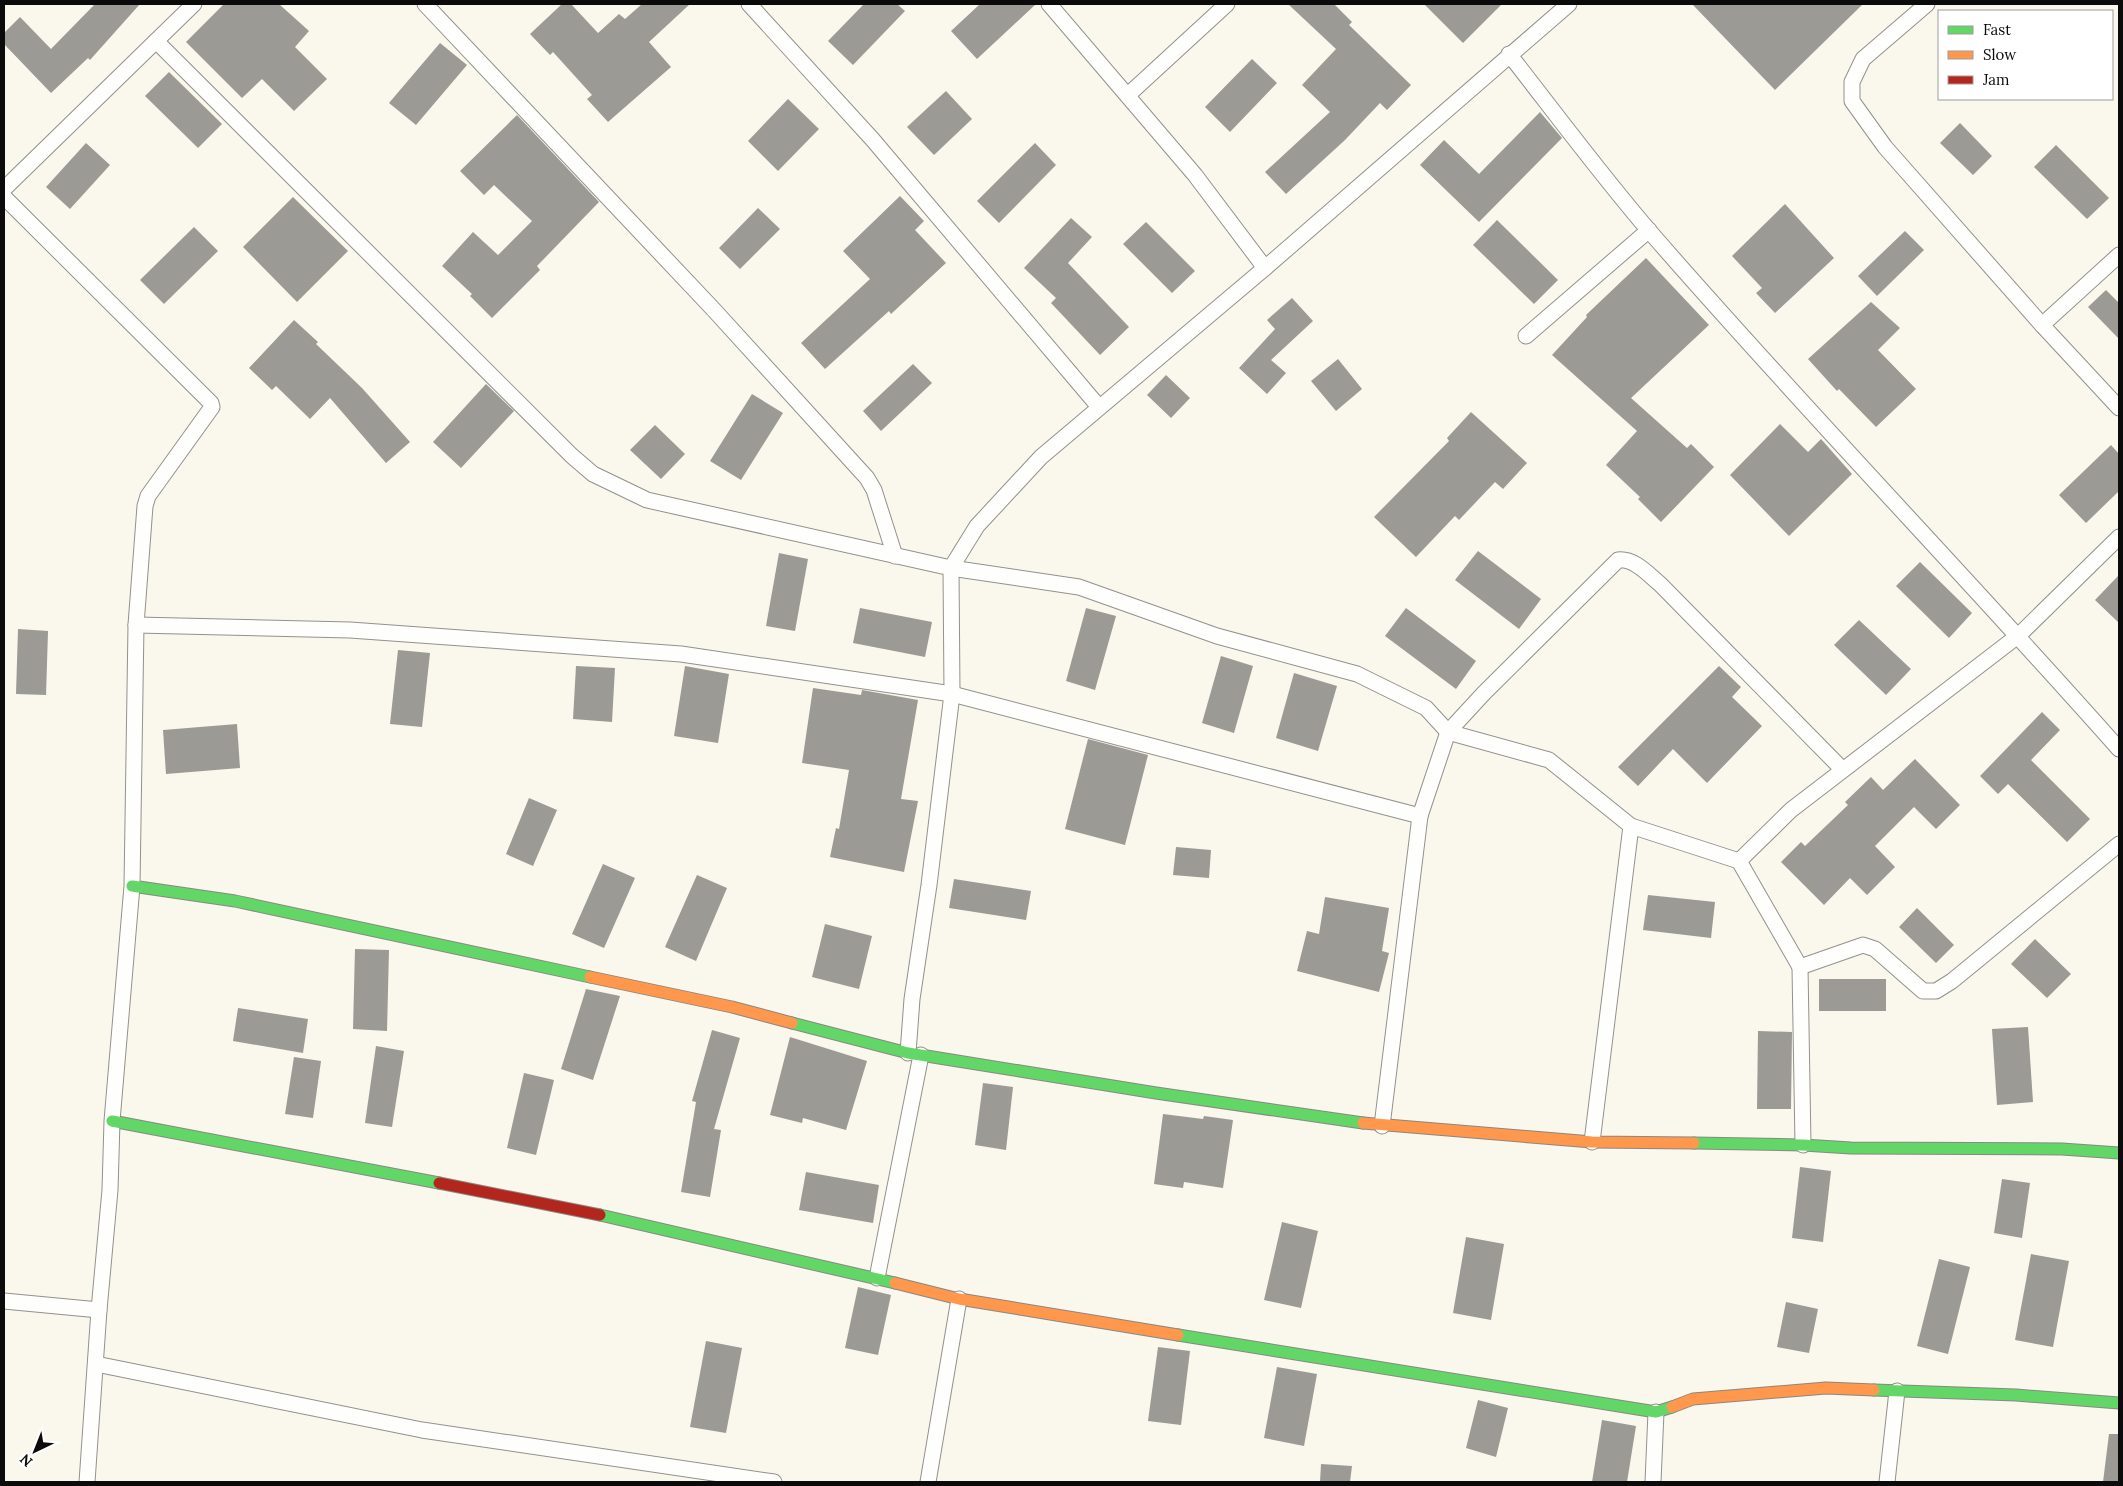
<svg xmlns="http://www.w3.org/2000/svg" width="2123" height="1486" viewBox="0 0 2123 1486" font-family="Lora,serif">
<rect width="100%" height="100%" fill="#faf7ed"/>
<g fill="#9c9a94">
<path d="M 95,4 L 140,4 L 90,60 L 88,58 L 51,93 L 4,44 L 4,33 L 20,17 L 51,49 Z"/>
<path d="M 224,4 L 279,4 L 309,31 L 295,47 L 327,79 L 294,111 L 262,79 L 242,98 L 186,42 Z"/>
<path d="M 562,4 L 571,4 L 598,33 L 619,14 L 625,19 L 642,4 L 690,4 L 649,42 L 671,67 L 608,122 L 587,99 L 592,95 L 553,52 L 550,55 L 530,34 Z"/>
<path d="M 864,4 L 897,4 L 905,11 L 853,65 L 828,41 Z"/>
<path d="M 980,4 L 1036,4 L 977,59 L 951,31 Z"/>
<path d="M 1288,4 L 1334,4 L 1352,22 L 1349,25 L 1411,85 L 1387,110 L 1380,103 L 1345,140 L 1286,194 L 1265,172 L 1330,112 L 1302,85 L 1336,49 Z"/>
<path d="M 1424,4 L 1502,4 L 1463,43 Z"/>
<path d="M 1692,4 L 1863,4 L 1775,90 Z"/>
<path d="M 440,43 L 467,65 L 416,125 L 389,103 Z"/>
<path d="M 1252,59 L 1277,83 L 1230,132 L 1205,107 Z"/>
<path d="M 169,72 L 222,124 L 198,148 L 145,96 Z"/>
<path d="M 946,91 L 972,119 L 934,155 L 907,127 Z"/>
<path d="M 788,99 L 819,129 L 778,171 L 748,141 Z"/>
<path d="M 1540,112 L 1562,138 L 1479,222 L 1420,165 L 1444,140 L 1479,174 Z"/>
<path d="M 517,115 L 599,202 L 537,266 L 540,270 L 492,318 L 470,296 L 472,294 L 442,266 L 473,232 L 498,255 L 532,221 L 494,185 L 484,195 L 460,171 Z"/>
<path d="M 1960,123 L 1992,156 L 1973,175 L 1940,143 Z"/>
<path d="M 86,143 L 110,165 L 70,209 L 46,187 Z"/>
<path d="M 1035,143 L 1056,165 L 999,223 L 977,201 Z"/>
<path d="M 2056,145 L 2109,198 L 2087,219 L 2034,167 Z"/>
<path d="M 900,196 L 924,221 L 915,230 L 946,263 L 891,314 L 889,311 L 825,369 L 801,343 L 870,279 L 843,251 Z"/>
<path d="M 293,197 L 348,251 L 297,302 L 243,247 Z"/>
<path d="M 1785,204 L 1834,258 L 1775,313 L 1756,293 L 1762,288 L 1732,256 Z"/>
<path d="M 758,208 L 780,229 L 740,269 L 719,248 Z"/>
<path d="M 1071,218 L 1092,237 L 1068,263 L 1129,327 L 1100,355 L 1051,303 L 1056,298 L 1024,268 Z"/>
<path d="M 1497,220 L 1558,280 L 1534,304 L 1473,245 Z"/>
<path d="M 1146,222 L 1195,271 L 1172,293 L 1123,244 Z"/>
<path d="M 194,227 L 218,251 L 164,304 L 140,280 Z"/>
<path d="M 1905,231 L 1924,250 L 1877,296 L 1858,276 Z"/>
<path d="M 1646,258 L 1709,325 L 1631,398 L 1687,448 L 1691,444 L 1714,467 L 1661,522 L 1638,499 L 1640,497 L 1606,465 L 1637,431 L 1552,355 L 1587,317 L 1586,315 Z"/>
<path d="M 2106,290 L 2119,303 L 2119,339 L 2088,307 Z"/>
<path d="M 1292,298 L 1313,321 L 1271,360 L 1286,373 L 1267,394 L 1239,368 L 1275,329 L 1267,320 Z"/>
<path d="M 1871,302 L 1900,328 L 1878,350 L 1916,389 L 1876,427 L 1839,389 L 1837,391 L 1808,359 Z"/>
<path d="M 294,320 L 318,342 L 316,344 L 362,388 L 410,442 L 386,463 L 330,398 L 310,419 L 276,386 L 272,390 L 249,368 Z"/>
<path d="M 1338,359 L 1362,389 L 1336,411 L 1311,381 Z"/>
<path d="M 913,364 L 932,383 L 881,431 L 863,411 Z"/>
<path d="M 1166,375 L 1190,398 L 1171,418 L 1147,395 Z"/>
<path d="M 486,384 L 514,411 L 461,468 L 433,442 Z"/>
<path d="M 752,394 L 783,413 L 741,480 L 710,461 Z"/>
<path d="M 1471,412 L 1527,463 L 1503,489 L 1495,482 L 1459,520 L 1455,516 L 1416,557 L 1374,517 L 1449,441 L 1447,438 Z"/>
<path d="M 1780,424 L 1808,452 L 1821,439 L 1852,474 L 1789,536 L 1730,475 Z"/>
<path d="M 655,425 L 685,454 L 661,479 L 630,450 Z"/>
<path d="M 2111,445 L 2119,454 L 2119,491 L 2086,523 L 2059,495 Z"/>
<path d="M 1478,551 L 1541,599 L 1519,629 L 1455,580 Z"/>
<path d="M 779,553 L 808,559 L 795,631 L 766,626 Z"/>
<path d="M 1920,562 L 1972,613 L 1949,638 L 1896,586 Z"/>
<path d="M 2119,575 L 2119,623 L 2095,600 Z"/>
<path d="M 860,608 L 932,622 L 925,657 L 853,643 Z"/>
<path d="M 1086,608 L 1116,616 L 1095,690 L 1066,681 Z"/>
<path d="M 1406,608 L 1476,661 L 1456,689 L 1385,636 Z"/>
<path d="M 1859,620 L 1911,669 L 1886,695 L 1834,645 Z"/>
<path d="M 18,629 L 48,631 L 46,695 L 16,694 Z"/>
<path d="M 398,650 L 430,653 L 422,727 L 390,724 Z"/>
<path d="M 1221,656 L 1253,666 L 1234,733 L 1202,723 Z"/>
<path d="M 576,666 L 615,668 L 612,722 L 573,719 Z"/>
<path d="M 685,666 L 729,674 L 718,743 L 674,736 Z"/>
<path d="M 1719,666 L 1741,687 L 1732,697 L 1762,726 L 1707,783 L 1673,749 L 1638,786 L 1618,767 Z"/>
<path d="M 1294,673 L 1337,686 L 1318,751 L 1276,738 Z"/>
<path d="M 813,688 L 861,695 L 862,690 L 918,700 L 901,799 L 918,801 L 904,872 L 830,857 L 836,828 L 839,829 L 849,770 L 802,763 Z"/>
<path d="M 2042,712 L 2060,730 L 2031,760 L 2090,819 L 2067,842 L 2008,784 L 1998,794 L 1980,776 Z"/>
<path d="M 237,724 L 240,768 L 166,774 L 163,730 Z"/>
<path d="M 1088,739 L 1148,755 L 1125,845 L 1065,829 Z"/>
<path d="M 1915,759 L 1960,805 L 1936,829 L 1914,807 L 1875,846 L 1895,867 L 1867,895 L 1850,878 L 1824,905 L 1781,862 L 1801,842 L 1805,846 L 1848,805 L 1845,802 L 1871,777 L 1883,790 Z"/>
<path d="M 529,798 L 557,810 L 533,866 L 506,854 Z"/>
<path d="M 1176,847 L 1211,850 L 1209,878 L 1173,875 Z"/>
<path d="M 603,864 L 635,878 L 604,948 L 572,934 Z"/>
<path d="M 697,875 L 727,888 L 696,961 L 665,947 Z"/>
<path d="M 954,879 L 1031,891 L 1026,920 L 949,908 Z"/>
<path d="M 1648,895 L 1715,902 L 1711,938 L 1643,930 Z"/>
<path d="M 1325,897 L 1389,908 L 1382,951 L 1389,953 L 1379,992 L 1297,971 L 1307,931 L 1319,934 Z"/>
<path d="M 1917,908 L 1954,945 L 1936,963 L 1899,927 Z"/>
<path d="M 825,924 L 872,936 L 859,989 L 812,977 Z"/>
<path d="M 2035,939 L 2071,974 L 2047,998 L 2011,964 Z"/>
<path d="M 355,949 L 389,950 L 387,1031 L 353,1029 Z"/>
<rect x="1819" y="979" width="67" height="32"/>
<path d="M 586,989 L 620,996 L 593,1080 L 561,1069 Z"/>
<path d="M 238,1008 L 308,1019 L 303,1053 L 233,1041 Z"/>
<path d="M 2028,1027 L 2033,1102 L 1997,1105 L 1992,1029 Z"/>
<path d="M 712,1030 L 740,1038 L 714,1129 L 721,1130 L 710,1197 L 681,1192 L 696,1102 L 692,1101 Z"/>
<path d="M 1758,1031 L 1792,1032 L 1791,1109 L 1757,1109 Z"/>
<path d="M 790,1037 L 867,1061 L 846,1130 L 803,1118 L 802,1123 L 770,1115 Z"/>
<path d="M 376,1046 L 404,1051 L 392,1127 L 365,1123 Z"/>
<path d="M 294,1057 L 321,1061 L 313,1118 L 285,1114 Z"/>
<path d="M 524,1073 L 554,1080 L 536,1155 L 507,1148 Z"/>
<path d="M 983,1083 L 1013,1087 L 1006,1150 L 975,1145 Z"/>
<path d="M 1163,1114 L 1203,1119 L 1204,1116 L 1233,1120 L 1223,1188 L 1184,1182 L 1183,1188 L 1154,1184 Z"/>
<path d="M 1800,1167 L 1831,1171 L 1823,1242 L 1792,1238 Z"/>
<path d="M 806,1172 L 879,1185 L 873,1223 L 799,1210 Z"/>
<path d="M 2002,1179 L 2030,1183 L 2022,1238 L 1994,1233 Z"/>
<path d="M 1282,1222 L 1318,1231 L 1301,1308 L 1264,1300 Z"/>
<path d="M 1466,1237 L 1504,1244 L 1491,1320 L 1453,1313 Z"/>
<path d="M 2031,1254 L 2069,1261 L 2053,1347 L 2015,1340 Z"/>
<path d="M 1939,1259 L 1970,1267 L 1948,1354 L 1917,1346 Z"/>
<path d="M 858,1287 L 891,1295 L 878,1355 L 845,1348 Z"/>
<path d="M 1786,1302 L 1818,1309 L 1809,1353 L 1777,1347 Z"/>
<path d="M 706,1341 L 742,1348 L 726,1433 L 690,1427 Z"/>
<path d="M 1158,1347 L 1190,1351 L 1181,1425 L 1148,1421 Z"/>
<path d="M 1277,1367 L 1317,1374 L 1304,1446 L 1264,1438 Z"/>
<path d="M 1478,1400 L 1508,1408 L 1496,1457 L 1466,1448 Z"/>
<path d="M 1602,1420 L 1636,1426 L 1627,1482 L 1592,1482 Z"/>
<path d="M 2109,1434 L 2119,1434 L 2119,1482 L 2103,1482 Z"/>
<path d="M 1321,1464 L 1352,1466 L 1350,1482 L 1320,1482 Z"/>
</g>
<g fill="none" stroke-linecap="round" stroke-linejoin="round">
<defs>
<g id="street">
<path d="M 425,4 L 714,310 L 867,478 L 874,490 L 895,556"/>
<path d="M 749,4 L 873,140 L 1099,407"/>
<path d="M 1049,4 L 1195,175 L 1265,268"/>
<path d="M 1927,4 L 1863,59 L 1852,82 L 1852,101 L 1885,147 L 2042,325 L 2119,255"/>
<path d="M 156,41 L 572,456 L 593,474 L 647,500 L 951,568 L 1079,587 L 1217,636 L 1357,674 L 1426,708 L 1448,732 L 1549,760 L 1631,826 L 1739,861 L 1800,967"/>
<path d="M 1509,54 C 1556,114 1601,175 1651,233 C 1803,408 1965,575 2119,749"/>
<path d="M 1128,95 L 1227,4"/>
<path d="M 4,189 L 194,4"/>
<path d="M 4,197 L 211,403 L 212,407 L 148,496 L 145,506 L 136,625 L 132,886 L 112,1121 L 110,1190 L 99,1310 L 87,1482"/>
<path d="M 2042,325 L 2119,408"/>
<path d="M 1526,336 L 1649,230"/>
<path d="M 136,625 L 350,630 L 681,654 L 952,694 L 1420,816"/>
<path d="M 1739,861 L 1791,810 L 2019,635 L 2119,537"/>
<path d="M 908,1053 L 912,999 L 929,885 L 952,694 L 951,568 L 977,526 L 1041,457 L 1265,268 L 1569,4"/>
<path d="M 1382,1126 L 1420,816 L 1448,732 L 1484,693 L 1618,560 C 1634,558 1648,574 1660,584 L 1842,769"/>
<path d="M 1592,1142 L 1631,826"/>
<path d="M 1803,1145 L 1800,967 L 1863,945 L 1875,949 L 1923,991 L 1936,991 L 1952,981 L 2119,844"/>
<path d="M 877,1278 L 921,1055"/>
<path d="M 4,1301 L 99,1310"/>
<path d="M 96,1364 L 422,1430 L 774,1482"/>
<path d="M 928,1482 L 959,1299"/>
<path d="M 1653,1482 L 1656,1412"/>
<path d="M 1887,1482 L 1897,1391"/>
</g>
<g id="fast">
<path d="M 132,886 L 235,901 L 590,977"/>
<path d="M 792,1023 L 908,1053 L 1156,1093 L 1363,1123"/>
<path d="M 112,1121 L 439,1183"/>
<path d="M 1694,1143 L 1803,1145 L 1851,1148 L 2062,1149 L 2119,1153"/>
<path d="M 600,1215 L 895,1283"/>
<path d="M 1178,1335 L 1656,1412 L 1672,1407"/>
<path d="M 1874,1390 L 2016,1395 L 2119,1403"/>
</g>
<g id="slow">
<path d="M 590,977 L 732,1007 L 792,1023"/>
<path d="M 1363,1123 L 1592,1142 L 1694,1143"/>
<path d="M 895,1283 L 959,1299 L 1178,1335"/>
<path d="M 1672,1407 L 1693,1399 L 1826,1388 L 1874,1390"/>
</g>
<path id="jam" d="M 439,1183 L 600,1215"/>
</defs>
<use href="#street" stroke="#93918d" stroke-width="17"/>
<use href="#fast" stroke="#898883" stroke-width="13"/>
<use href="#slow" stroke="#898883" stroke-width="13"/>
<use href="#jam" stroke="#898883" stroke-width="13"/>
<use href="#street" stroke="#fefefc" stroke-width="15"/>
<use href="#fast" stroke="#63d668" stroke-width="11"/>
<use href="#slow" stroke="#ff974d" stroke-width="11"/>
<use href="#jam" stroke="#b3261e" stroke-width="11"/>
</g>
<rect width="2123" height="1486" fill="none" stroke="#0b0b0b" stroke-width="10"/>
<rect x="1938" y="10" width="175" height="90" fill="#ffffff" stroke="#9d9d9d"/>
<rect x="1948" y="26" width="25" height="8" fill="#63d668" stroke="#9d9d9d"/>
<text x="1983" y="35" font-size="15" fill="#0b0b0b">Fast</text>
<rect x="1948" y="51" width="25" height="8" fill="#ff974d" stroke="#9d9d9d"/>
<text x="1983" y="60" font-size="15" fill="#0b0b0b">Slow</text>
<rect x="1948" y="76" width="25" height="8" fill="#b3261e" stroke="#9d9d9d"/>
<text x="1983" y="85" font-size="15" fill="#0b0b0b">Jam</text>
<g transform="translate(35 1451) rotate(223)" stroke="#ffffff" stroke-width="4" paint-order="stroke">
<path d="M0-4L9 19L0 12L-9 19Z" fill="#0b0b0b"/>
<text y="-8" font-size="14" font-weight="bold" text-anchor="middle" fill="#0b0b0b">N</text>
</g>
</svg>
